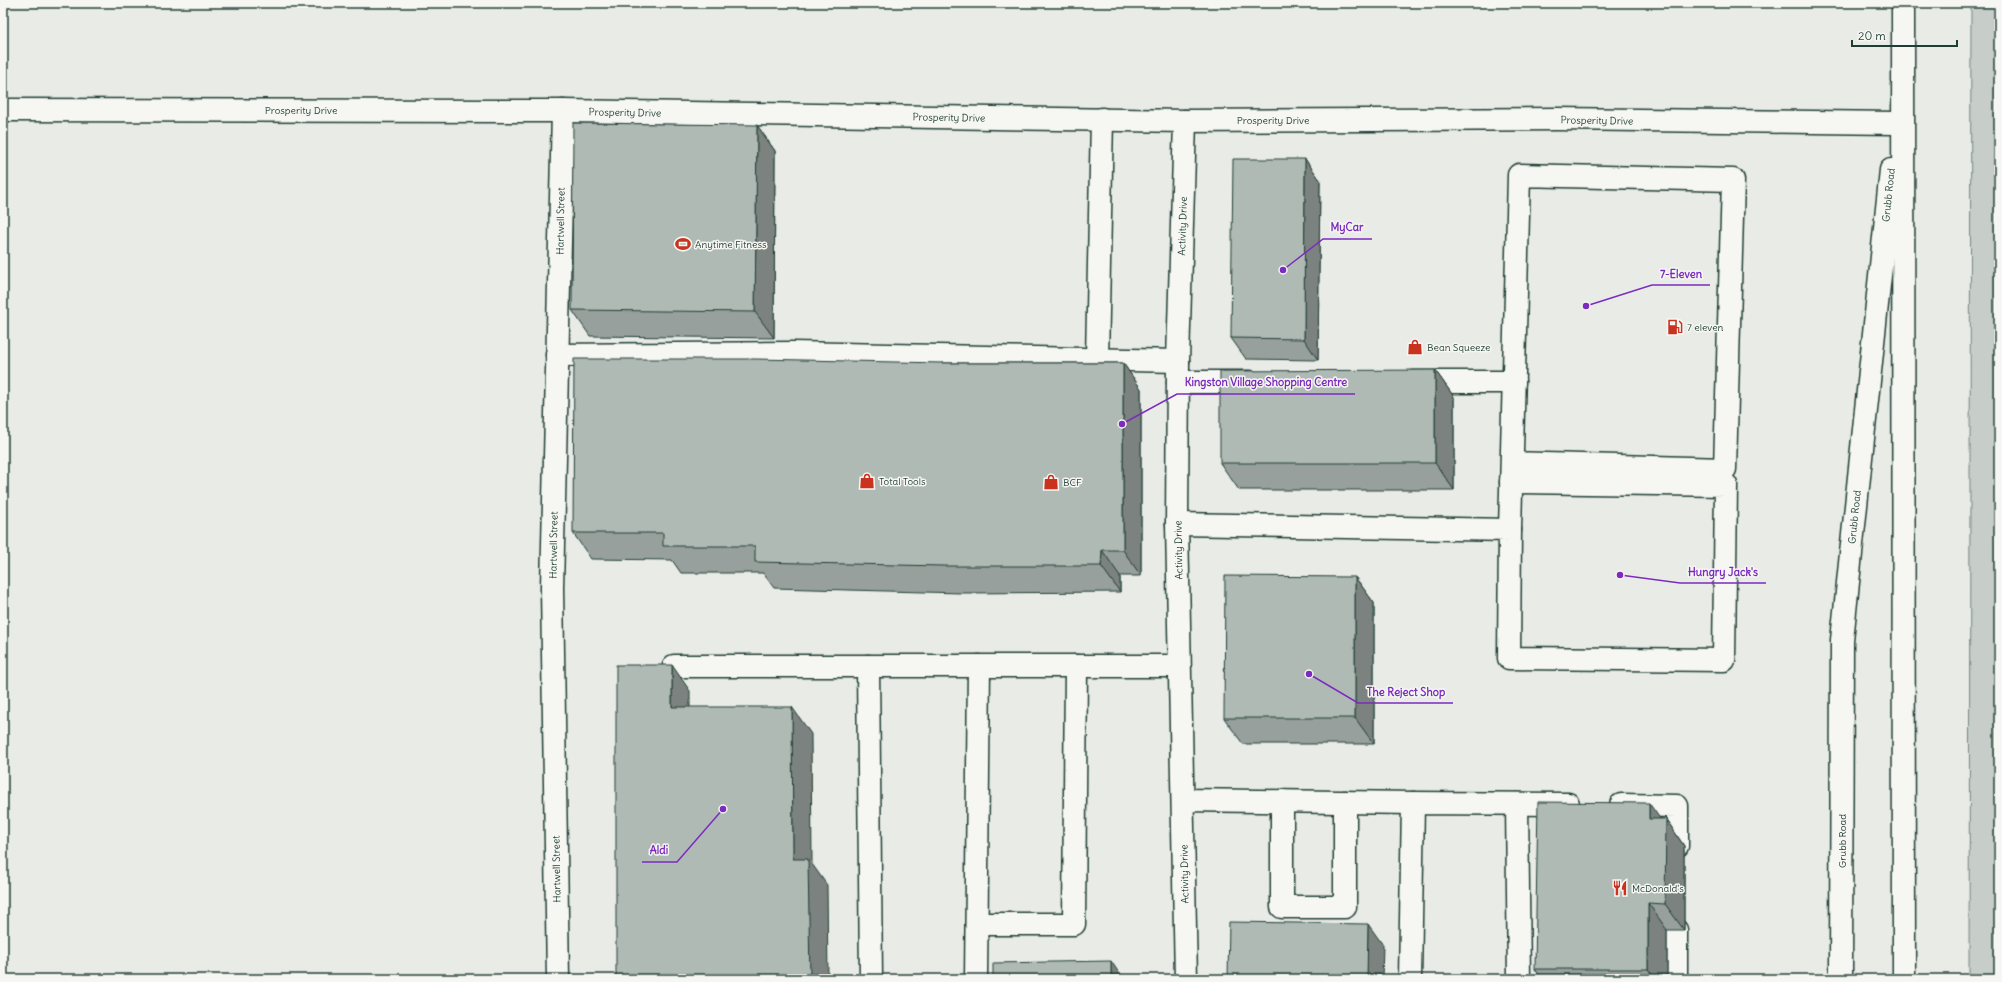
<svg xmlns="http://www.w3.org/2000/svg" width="2002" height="982" viewBox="0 0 2002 982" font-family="Delius,sans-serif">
<rect width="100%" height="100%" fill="#e9ebe7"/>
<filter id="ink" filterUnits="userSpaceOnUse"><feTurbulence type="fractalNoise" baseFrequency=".025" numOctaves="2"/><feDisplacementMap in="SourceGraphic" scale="8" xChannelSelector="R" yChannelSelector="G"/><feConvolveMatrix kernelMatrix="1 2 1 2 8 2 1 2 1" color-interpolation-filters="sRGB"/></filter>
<g filter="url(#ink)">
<path fill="#c7cec9" stroke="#73867e" d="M 1971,3 L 1999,3 L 1999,979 L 1969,979 Z"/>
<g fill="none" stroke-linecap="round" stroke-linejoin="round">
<defs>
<g id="minor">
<path d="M 3,110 L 563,111 L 1185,121 L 1557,119 L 1896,123"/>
<path d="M 1185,121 L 1178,361 L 1177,524 L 1186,979"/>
<path d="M 557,355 L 793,353 L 1178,361"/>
<path d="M 1097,359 L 1102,119"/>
<path d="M 1178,382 L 1250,382"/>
<path d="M 1413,382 L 1514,382"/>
<path d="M 1177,524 L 1510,530 L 1509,658 L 1724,660 L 1726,485 L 1511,482"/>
<path d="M 1510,530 L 1519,175 L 1733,180 L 1725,469 L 1512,463"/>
<path d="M 674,666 L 1179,666"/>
<path d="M 868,666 L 871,979"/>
<path d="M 1183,800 L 1413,803"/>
<path d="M 1282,801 L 1282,907 L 1345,907 L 1345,802"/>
<path d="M 1517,804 L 1519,979"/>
<path d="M 1621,805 L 1677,806 L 1677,846"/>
<path d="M 977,924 L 1074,924 L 1076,666"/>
<path d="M 558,979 L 552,588 L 563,111"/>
<path d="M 976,979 L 979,666"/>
<path d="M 1410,979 L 1413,803 L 1568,804"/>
<path d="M 1676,979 L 1676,930"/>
</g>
<g id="major">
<path d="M 1903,3 L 1904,979"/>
<path d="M 1841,979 L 1842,640 L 1891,170"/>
</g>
</defs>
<use href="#minor" stroke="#1f3d34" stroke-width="25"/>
<use href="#major" stroke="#1f3d34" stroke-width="25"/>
<use href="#minor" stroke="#f6f6f2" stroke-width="22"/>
<use href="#major" stroke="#f6f6f2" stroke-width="22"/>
</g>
<g fill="#97a09c" stroke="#1f3d34">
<path d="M 757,125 L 775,151 L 774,338 L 590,336 L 572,310 Z"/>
<path d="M 1305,159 L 1320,180 L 1318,360 L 1246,359 L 1231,338 Z"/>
<path d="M 942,363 L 1123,363 L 1141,389 L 1141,576 L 1120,576 L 1120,592 L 961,593 L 774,588 L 763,573 L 681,573 L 672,560 L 591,559 L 573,533 Z"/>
<path d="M 1435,370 L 1454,397 L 1454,490 L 1239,490 L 1220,463 Z"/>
<path d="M 1355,577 L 1374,603 L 1374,744 L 1243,744 L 1224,718 Z"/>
<path d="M 1660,819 L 1666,819 L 1684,846 L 1684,930 L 1667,930 L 1667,979 L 1542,979 L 1535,969 Z"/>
</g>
<g fill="#7b827f" stroke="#1f3d34">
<path d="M 757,125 L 775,151 L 774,338 L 755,312 Z"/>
<path d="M 1305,159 L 1320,180 L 1318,360 L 1304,339 Z"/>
<path d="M 1123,363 L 1141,389 L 1141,576 L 1123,550 Z"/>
<path d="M 1435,370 L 1454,397 L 1454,490 L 1435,463 Z"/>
<path d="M 1102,550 L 1120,576 L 1120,592 L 1101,566 Z"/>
<path d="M 1355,577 L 1374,603 L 1374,744 L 1355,718 Z"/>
<path d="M 672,665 L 690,691 L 690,734 L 672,707 Z"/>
<path d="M 792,707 L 811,734 L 812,864 L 827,885 L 828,979 L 810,979 L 793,859 Z"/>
<path d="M 1649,803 L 1666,827 L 1666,819 L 1684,846 L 1684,930 L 1665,904 L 1649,819 Z"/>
<path d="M 1648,903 L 1667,930 L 1667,979 L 1655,979 L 1648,969 Z"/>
<path d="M 1368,924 L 1383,945 L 1382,979 L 1367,979 Z"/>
<path d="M 1111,961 L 1123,979 L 1111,979 Z"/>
</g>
<g fill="#b0bab5" stroke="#1f3d34">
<path d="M 573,123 L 757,125 L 755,312 L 572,310 Z"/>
<path d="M 1233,159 L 1305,159 L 1304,339 L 1231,338 Z"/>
<path d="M 574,359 L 756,359 L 942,363 L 1123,363 L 1123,550 L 1102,550 L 1101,566 L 943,566 L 755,562 L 755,546 L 663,546 L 663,533 L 573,533 Z"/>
<path d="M 1435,370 L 1435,463 L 1220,463 L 1220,371 Z"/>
<path d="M 1225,576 L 1355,577 L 1355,718 L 1224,718 Z"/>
<path d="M 616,665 L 672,665 L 672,707 L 792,707 L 793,859 L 808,859 L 810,979 L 616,979 Z"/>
<path d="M 1538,802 L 1649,803 L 1649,819 L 1666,819 L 1665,904 L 1648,903 L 1648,969 L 1535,969 Z"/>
<path d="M 1229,922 L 1368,924 L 1367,979 L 1228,979 Z"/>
<path d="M 1111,961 L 1111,979 L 993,979 L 993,963 Z"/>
</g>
</g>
<defs>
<symbol id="stadium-bare" viewBox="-9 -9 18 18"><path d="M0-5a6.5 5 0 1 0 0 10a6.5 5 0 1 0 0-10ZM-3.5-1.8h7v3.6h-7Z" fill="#c8321e" stroke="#f6f6f2" stroke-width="2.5" paint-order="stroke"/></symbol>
<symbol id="fuel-bare" viewBox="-9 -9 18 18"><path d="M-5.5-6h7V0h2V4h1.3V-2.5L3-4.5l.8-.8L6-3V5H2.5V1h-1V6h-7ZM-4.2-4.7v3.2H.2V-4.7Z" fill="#c8321e" stroke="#f6f6f2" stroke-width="2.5" paint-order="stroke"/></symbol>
<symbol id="shop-bare" viewBox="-9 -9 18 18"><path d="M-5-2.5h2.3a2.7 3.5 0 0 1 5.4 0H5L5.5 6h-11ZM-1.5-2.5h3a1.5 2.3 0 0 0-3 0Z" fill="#c8321e" stroke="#f6f6f2" stroke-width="2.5" paint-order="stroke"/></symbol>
<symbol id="restaurant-bare" viewBox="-9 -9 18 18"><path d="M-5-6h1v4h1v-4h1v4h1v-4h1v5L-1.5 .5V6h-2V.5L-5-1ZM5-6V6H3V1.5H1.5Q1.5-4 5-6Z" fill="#c8321e" stroke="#f6f6f2" stroke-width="2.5" paint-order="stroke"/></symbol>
</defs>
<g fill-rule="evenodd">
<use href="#stadium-bare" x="672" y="233" width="22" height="22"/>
<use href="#fuel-bare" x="1664" y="316" width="22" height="22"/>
<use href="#shop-bare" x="1404" y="336" width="22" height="22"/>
<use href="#shop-bare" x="856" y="470" width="22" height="22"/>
<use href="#shop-bare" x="1040" y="471" width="22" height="22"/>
<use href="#restaurant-bare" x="1609" y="877" width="22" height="22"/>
</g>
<g text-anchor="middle" stroke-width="3" stroke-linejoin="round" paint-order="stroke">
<g font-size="10" fill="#1f3d34" stroke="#f6f6f2">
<text x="301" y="114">Prosperity Drive</text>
<text transform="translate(625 112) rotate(1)" y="4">Prosperity Drive</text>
<text transform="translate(949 117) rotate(1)" y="4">Prosperity Drive</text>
<text x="1273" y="124">Prosperity Drive</text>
<text transform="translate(1597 120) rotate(1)" y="4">Prosperity Drive</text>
<text transform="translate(1888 195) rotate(-84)" y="4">Grubb Road</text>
<text transform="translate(560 221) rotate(-89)" y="4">Hartwell Street</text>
<text transform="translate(1182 226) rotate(-88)" y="4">Activity Drive</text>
<text transform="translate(1854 517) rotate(-84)" y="4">Grubb Road</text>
<text transform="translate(553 545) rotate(-89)" y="4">Hartwell Street</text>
<text transform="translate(1178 550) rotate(-91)" y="4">Activity Drive</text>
<text transform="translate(1842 841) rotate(-90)" y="4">Grubb Road</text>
<text transform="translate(556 869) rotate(-91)" y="4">Hartwell Street</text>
<text transform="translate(1184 874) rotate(-91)" y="4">Activity Drive</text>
</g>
<g font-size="10" fill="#1f3d34" stroke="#f6f6f2" text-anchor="start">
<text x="695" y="248">Anytime Fitness</text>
<text x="1687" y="331">7 eleven</text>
<text x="1427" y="351">Bean Squeeze</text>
<text x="879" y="485">Total Tools</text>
<text x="1063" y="486">BCF</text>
<text x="1632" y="892">McDonald's</text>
</g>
</g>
<path fill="none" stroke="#7b2cbf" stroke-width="1.5" d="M1283 270L1323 239H1372M1586 306L1652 285H1710M1122 424L1177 394H1355M1620 575L1680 583H1766M1309 674L1358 703H1453M723 809L677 862H642"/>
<g fill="#7b2cbf" stroke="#f6f6f2" stroke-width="1.5">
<circle cx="1283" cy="270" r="4"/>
<circle cx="1586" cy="306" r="4"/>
<circle cx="1122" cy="424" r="4"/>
<circle cx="1620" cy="575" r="4"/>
<circle cx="1309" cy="674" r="4"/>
<circle cx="723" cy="809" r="4"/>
</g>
<g font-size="11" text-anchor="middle" font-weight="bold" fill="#7b2cbf" stroke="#f6f6f2" stroke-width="3" stroke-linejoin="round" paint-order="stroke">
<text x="1347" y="231">MyCar</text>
<text x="1681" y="278">7-Eleven</text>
<text x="1266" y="386">Kingston Village Shopping Centre</text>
<text x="1723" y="576">Hungry Jack's</text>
<text x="1406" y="696">The Reject Shop</text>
<text x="659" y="854">Aldi</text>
</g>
<rect width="2002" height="982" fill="none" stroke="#f6f6f2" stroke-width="16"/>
<rect x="8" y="8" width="1986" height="966" fill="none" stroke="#1f3d34" stroke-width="1.5" filter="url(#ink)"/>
<path d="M1852 40v6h105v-6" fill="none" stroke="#1f3d34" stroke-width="2"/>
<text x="1858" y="40" font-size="12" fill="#1f3d34" stroke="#f6f6f2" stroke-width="3" paint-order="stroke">20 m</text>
</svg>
